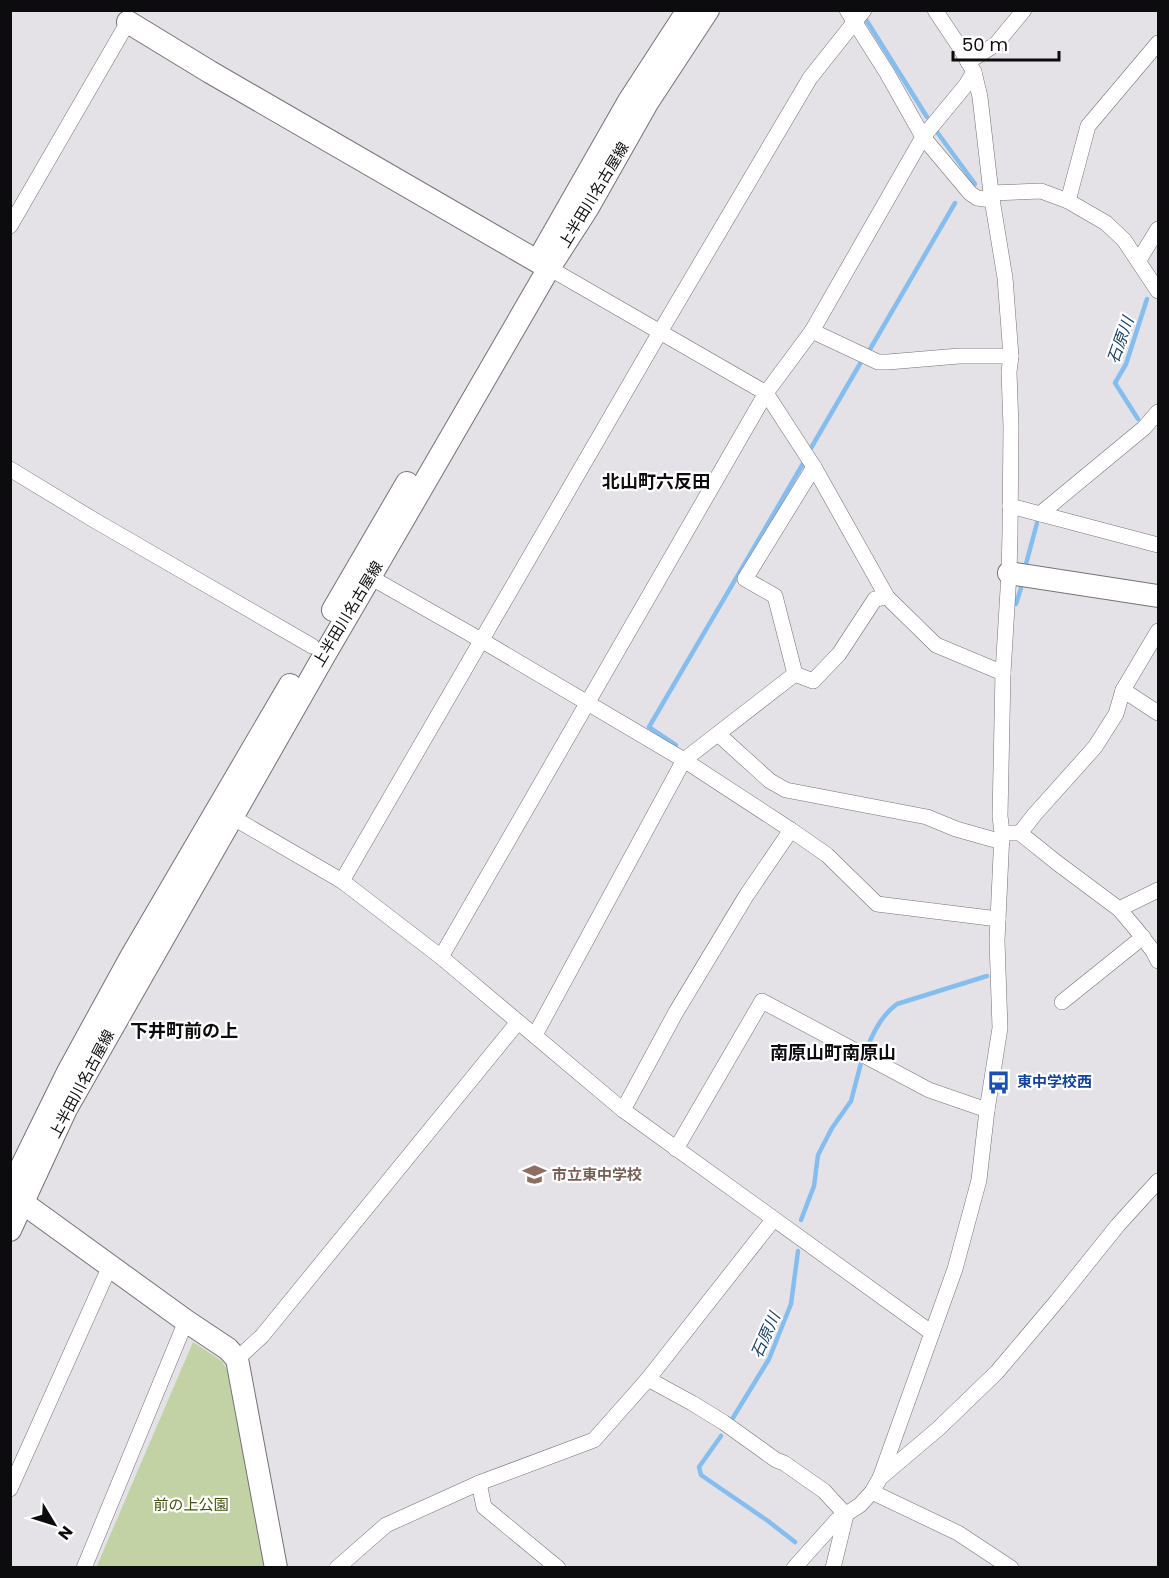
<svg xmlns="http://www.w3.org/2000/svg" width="1169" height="1578" viewBox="0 0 1169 1578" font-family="Poppins,'Noto Sans JP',sans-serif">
<rect width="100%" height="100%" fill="#e4e2e7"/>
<path fill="#c2d2a5" d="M 193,1342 L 222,1361 L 231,1376 L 265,1567 L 96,1568 Z"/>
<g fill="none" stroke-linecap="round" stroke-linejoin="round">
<g stroke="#85beee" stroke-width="4.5">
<path d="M 865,18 L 927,117"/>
<path d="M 934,128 L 975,184"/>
<path d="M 869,351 L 955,203"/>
<path d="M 1138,419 L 1115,383 L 1126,364 L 1147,299"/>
<path d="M 811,448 L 861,362"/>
<path d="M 1026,564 L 1037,523"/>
<path d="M 1016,604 L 1021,588"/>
<path d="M 676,745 L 649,727 L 804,462"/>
<path d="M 867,1048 C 874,1031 882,1015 897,1004 L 987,976"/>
<path d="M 801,1220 L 814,1186 L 818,1155 L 832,1128 L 851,1101 L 861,1063"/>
<path d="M 731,1421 L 769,1359 L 791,1304 L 798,1251"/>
<path d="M 721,1436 L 699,1467 L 701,1475 L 768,1521 L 795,1542"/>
</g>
<defs>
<g id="street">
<path d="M 847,10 L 887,73 L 923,137 L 970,193 L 977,198 L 992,200"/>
<path d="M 968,62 L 996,44 L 1024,10"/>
<path d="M 991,193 L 1041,191 L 1068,201 L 1106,223 L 1124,240 L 1158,291"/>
<path d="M 1068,201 L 1088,126 L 1158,43"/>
<path d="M 10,226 L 128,22"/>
<path d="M 1139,260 L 1158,229"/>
<path d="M 549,268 L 766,393 L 814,467 L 887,597 L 936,645 L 1003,673"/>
<path d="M 812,331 L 878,362 L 888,362 L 959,356 L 1011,356"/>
<path d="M 10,469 L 94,520 L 312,646"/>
<path d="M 1010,506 L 1158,545"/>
<path d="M 1040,514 L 1144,428 L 1158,412"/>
<path d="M 370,577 L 481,640 L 684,760 L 791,830 L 827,855 L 877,904 L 998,919"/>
<path d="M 795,674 L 775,596 L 745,579 L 814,467"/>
<path d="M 1123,690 L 1158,631"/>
<path d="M 718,734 L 770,781 L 786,790 L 927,817 L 956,829 L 1002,842"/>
<path d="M 225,813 L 342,881 L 441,957 L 623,1110 L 932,1333"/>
<path d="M 1011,833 L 1020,833 L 1056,862 L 1119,909 L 1136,929 L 1153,951 L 1158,961"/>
<path d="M 1020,833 L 1035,814 L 1095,747 L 1116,714 L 1123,690 L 1158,713"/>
<path d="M 342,881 L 660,332 L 810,78 L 864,10"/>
<path d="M 1119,909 L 1158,890"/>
<path d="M 441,957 L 766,393 L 812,331 L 923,137 L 966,85 L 974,72"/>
<path d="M 1062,1002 L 1143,937"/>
<path d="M 535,1035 L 684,760 L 795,674 L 813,681 L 839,654 L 875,599 L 887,597"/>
<path d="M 623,1110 L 676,1012 L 746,896 L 791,830"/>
<path d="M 676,1149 L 762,1001 L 929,1090 L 987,1110"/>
<path d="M 237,1359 L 262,1336 L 518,1022"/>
<path d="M 648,1379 L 692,1403 L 723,1422 L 776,1460 L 784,1463 L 824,1491 L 846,1515"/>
<path d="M 880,1478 L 955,1269 L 979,1180 L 987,1110 L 1000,1028 L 997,941 L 1002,833 L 1000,816 L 1003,673 L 1009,573 L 1010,533 L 1011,427 L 1009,372 L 1011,356 L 1005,278 L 991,193 L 980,97 L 974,72 L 959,46 L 935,10"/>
<path d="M 479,1483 L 484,1507 L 558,1568"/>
<path d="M 10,1489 L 110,1266"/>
<path d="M 872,1492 L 958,1533 L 1011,1568"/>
<path d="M 84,1568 L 186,1321"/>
<path d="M 337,1568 L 386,1525 L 479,1483 L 594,1440 L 648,1379 L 773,1220"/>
<path d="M 794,1568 L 837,1520 L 860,1505 L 872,1492 L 880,1478 L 939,1428 L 997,1372 L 1057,1301 L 1118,1225 L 1158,1181"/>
<path d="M 833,1568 L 846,1515"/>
</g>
<g id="secondary">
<path d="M 128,22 L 210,72 L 549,268"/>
<path d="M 544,250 L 629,101 L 688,10"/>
<path d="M 1009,573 L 1158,596"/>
<path d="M 333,610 L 407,483"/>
<path d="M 10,1190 L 68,1072 L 131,957 L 290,685"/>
<path d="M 12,1195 L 186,1321 L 228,1349 L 237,1359 L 276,1568"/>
<path d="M 10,1230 L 66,1109 L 325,654 L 370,577 L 549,268 L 587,209 L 647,103 L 708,10"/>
</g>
</defs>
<use href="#street" stroke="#747276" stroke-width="16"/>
<use href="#secondary" stroke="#747276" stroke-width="24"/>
<use href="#street" stroke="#fff" stroke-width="15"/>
<use href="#secondary" stroke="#fff" stroke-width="22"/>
</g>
<defs>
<symbol id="bus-bare" viewBox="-9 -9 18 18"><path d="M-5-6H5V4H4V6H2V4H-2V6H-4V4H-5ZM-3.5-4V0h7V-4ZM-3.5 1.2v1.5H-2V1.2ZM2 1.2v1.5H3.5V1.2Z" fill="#1a4fb4" stroke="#fff" stroke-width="2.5" paint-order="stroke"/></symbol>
<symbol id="school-bare" viewBox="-9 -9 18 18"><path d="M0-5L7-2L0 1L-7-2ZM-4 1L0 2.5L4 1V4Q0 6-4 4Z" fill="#8d6e63" stroke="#fff" stroke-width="2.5" paint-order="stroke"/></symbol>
</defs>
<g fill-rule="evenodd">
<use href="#bus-bare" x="982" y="1066" width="33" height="33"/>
<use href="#school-bare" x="518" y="1158" width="33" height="33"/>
</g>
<g text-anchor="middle" stroke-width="4.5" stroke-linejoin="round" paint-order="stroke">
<g font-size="15" fill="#0c0b0d" stroke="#fff">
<text transform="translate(594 195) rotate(-59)" y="5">上半田川名古屋線</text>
<text transform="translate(348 614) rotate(-59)" y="5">上半田川名古屋線</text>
<text transform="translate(82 1084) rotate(-62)" y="5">上半田川名古屋線</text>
</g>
<g font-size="15" font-weight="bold" fill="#164399" stroke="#fff" text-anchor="start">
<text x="1017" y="1087">東中学校西</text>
</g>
<g font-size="15" font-weight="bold" fill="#785e54" stroke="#fff" text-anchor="start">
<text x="552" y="1180">市立東中学校</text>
</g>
<g font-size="15" fill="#425309" stroke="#fff">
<text x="191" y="1510">前の上公園</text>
</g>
<g font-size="16" font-style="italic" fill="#194363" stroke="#fff">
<text transform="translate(1120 340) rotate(-70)" y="6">石原川</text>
<text transform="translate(765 1335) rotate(-66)" y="6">石原川</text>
</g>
<g font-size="18" font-weight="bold" fill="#0c0b0d" stroke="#fff">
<text x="656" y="488">北山町六反田</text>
<text x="184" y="1037">下井町前の上</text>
<text x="833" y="1059">南原山町南原山</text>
</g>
</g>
<rect width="1169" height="1578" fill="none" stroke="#0c0b0d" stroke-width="24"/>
<g transform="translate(54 1524) rotate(128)" stroke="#ffffff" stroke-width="4.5" paint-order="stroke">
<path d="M0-4.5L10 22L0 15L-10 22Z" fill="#0c0b0d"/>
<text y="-9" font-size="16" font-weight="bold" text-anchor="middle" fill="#0c0b0d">N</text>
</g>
<path d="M953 51v9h106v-9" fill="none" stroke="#0c0b0d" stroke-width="3"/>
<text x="962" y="51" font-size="18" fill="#0c0b0d" stroke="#ffffff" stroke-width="4.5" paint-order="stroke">50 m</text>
</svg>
